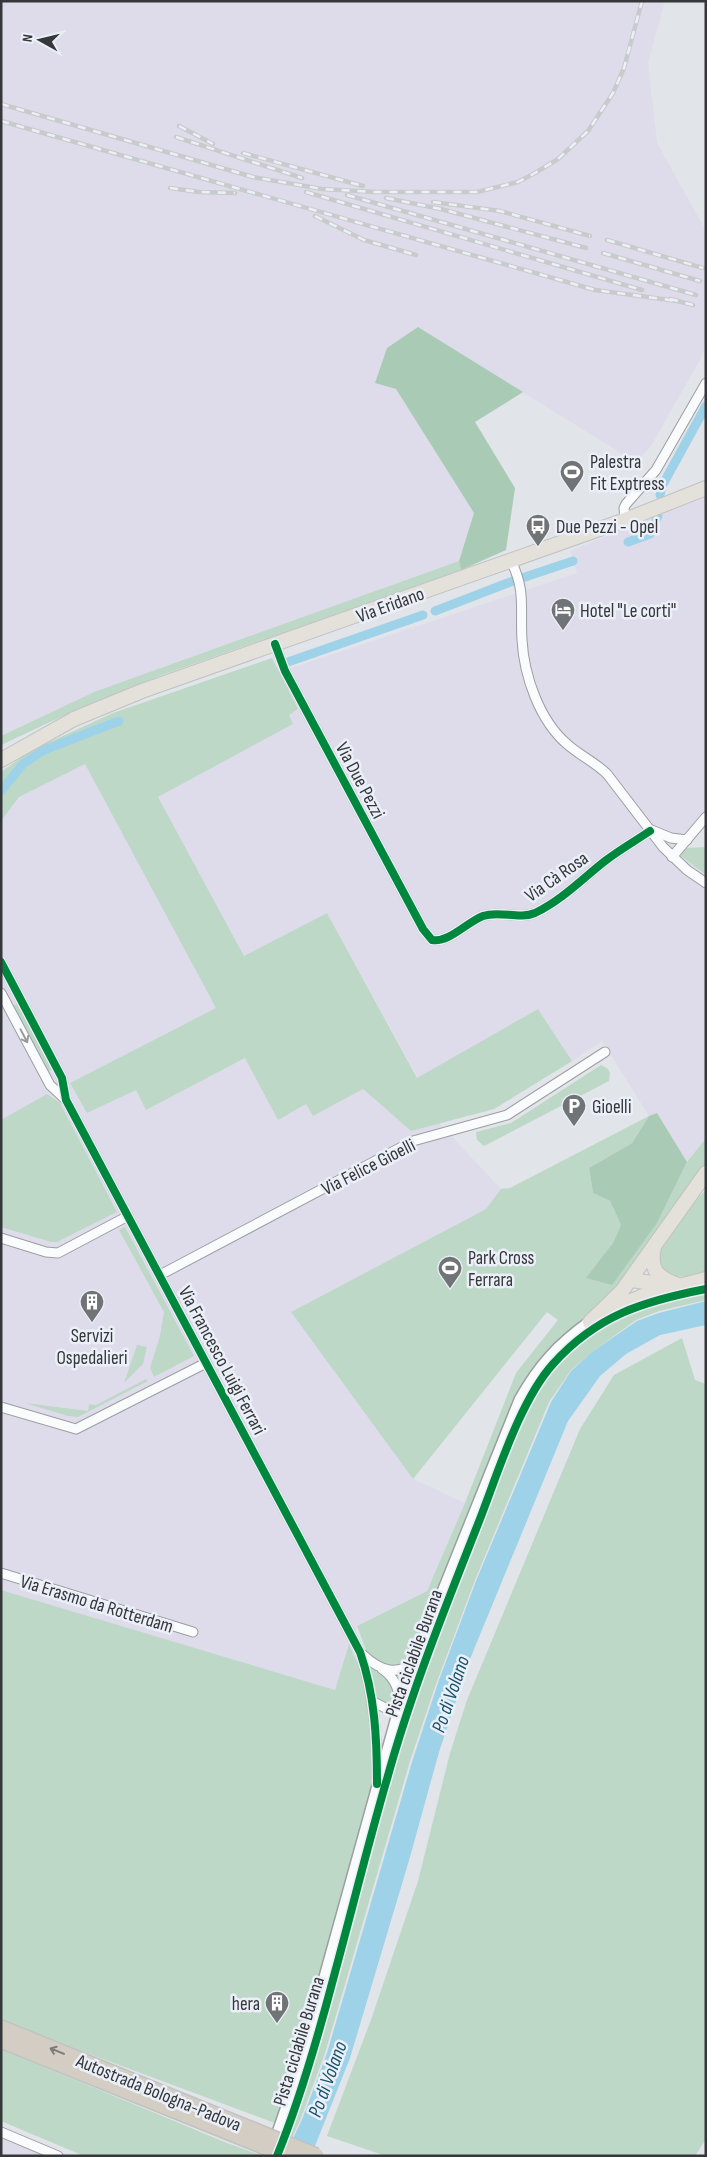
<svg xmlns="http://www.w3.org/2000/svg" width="707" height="2157" viewBox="0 0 707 2157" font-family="'Sofia Sans Condensed',sans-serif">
<rect width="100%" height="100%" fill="#e1e4e8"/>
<g fill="#dedcea">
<path d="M 1,1 L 665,1 L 648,63 L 657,143 L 706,231 L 706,345 L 701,358 L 652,444 L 637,463 L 418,327 L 396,389 L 474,513 L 459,561 L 94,692 L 1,736 Z"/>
<path d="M 706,496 L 706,824 L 680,855 L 706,875 L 706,1138 L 687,1162 L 657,1113 L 649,1116 L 602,1041 L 572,1061 L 538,1009 L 418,1078 L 327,913 L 244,956 L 158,797 L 292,724 L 289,715 L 298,709 L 279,672 L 577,573 L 570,551 Z"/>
<path d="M 85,763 L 217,1008 L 70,1083 L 136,1089 L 147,1109 L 245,1058 L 278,1119 L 306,1104 L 313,1116 L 363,1089 L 411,1131 L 439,1123 L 501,1189 L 486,1209 L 291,1312 L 413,1479 L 465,1503 L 427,1591 L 357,1626 L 335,1690 L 1,1590 L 1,821 L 19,797 Z"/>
<path d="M 1,2138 L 44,2156 L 1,2156 Z"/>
</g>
<g fill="#bdd8c7">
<path d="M 459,561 L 461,570 L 162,675 L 80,708 L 1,745 L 1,736 L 94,692 Z"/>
<path d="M 272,658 L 298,709 L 289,715 L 293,724 L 158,797 L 244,956 L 327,913 L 417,1078 L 538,1009 L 572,1061 L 494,1109 L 411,1131 L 363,1089 L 313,1116 L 306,1104 L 278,1120 L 245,1058 L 146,1110 L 136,1090 L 87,1113 L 70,1083 L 216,1008 L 85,764 L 19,797 L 1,821 L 1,772 L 30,751 L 113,713 Z"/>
<path d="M 706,847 L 706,875 L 680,855 L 686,848 Z"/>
<path d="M 20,1002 L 55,1068 L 45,1073 L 11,1007 Z"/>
<path d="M 601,1065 L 608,1069 L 610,1073 L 609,1081 L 484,1146 L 477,1140 L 476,1132 L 511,1123 Z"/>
<path d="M 47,1094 L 60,1103 L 117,1212 L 57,1242 L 51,1242 L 1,1227 L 1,1120 Z"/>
<path d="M 649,1116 L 632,1143 L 589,1168 L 593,1193 L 610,1201 L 621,1225 L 613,1243 L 601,1260 L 657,1223 L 687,1162 L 706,1138 L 706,1164 L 610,1296 L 568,1331 L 523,1382 L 414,1652 L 407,1661 L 392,1666 L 375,1660 L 366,1650 L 357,1626 L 427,1591 L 465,1503 L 516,1373 L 558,1320 L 547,1312 L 413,1479 L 291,1312 L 486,1209 L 501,1189 L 510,1188 Z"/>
<path d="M 706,1190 L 706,1272 C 692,1275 678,1280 665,1275 L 657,1257 L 659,1252 L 696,1200 Z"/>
<path d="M 125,1227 L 194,1356 L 154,1377 L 150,1368 L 160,1336 L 164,1312 L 119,1230 Z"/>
<path d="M 706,1283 L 706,1300 L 659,1311 L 636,1320 L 592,1352 L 571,1370 L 549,1402 L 475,1580 L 435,1687 L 410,1761 L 325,2053 L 301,2118 L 284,2156 L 274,2156 L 297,2097 L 308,2060 L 381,1789 L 402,1717 L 424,1653 L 527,1399 C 549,1360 585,1323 628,1306 C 653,1296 680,1291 706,1283 Z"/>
<path d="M 682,1338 L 695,1380 L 706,1384 L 706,2139 L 695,2156 L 386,2156 L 327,2136 L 372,2017 L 418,1881 L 450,1753 L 467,1700 L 580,1429 L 614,1375 Z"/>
<path d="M 137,1345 L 147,1347 L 143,1364 L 124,1383 Z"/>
<path d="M 146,1379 L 148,1381 L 78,1417 L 68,1416 L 25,1403 L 88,1411 L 89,1404 L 96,1405 Z"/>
<path d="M 1,1590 L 335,1690 L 349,1644 L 360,1669 L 372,1722 L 373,1782 L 290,2084 L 275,2123 L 1,2021 Z"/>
<path d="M 369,1666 L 390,1681 L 395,1691 L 390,1703 C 371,1704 372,1680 369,1666 Z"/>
<path d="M 1,2049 L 227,2143 L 263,2156 L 84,2156 L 1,2121 Z"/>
</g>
<g fill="#a9cbb5">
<path d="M 418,327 L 523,392 L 475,422 L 515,488 L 506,550 L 461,570 L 459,561 L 474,513 L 396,389 L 375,383 L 387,348 Z"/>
<path d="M 657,1113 L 687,1162 L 657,1223 L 612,1285 L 586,1278 L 613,1243 L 621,1225 L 610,1201 L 593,1193 L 589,1168 L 632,1143 L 649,1116 Z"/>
</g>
<path fill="#9dd2e9" d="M 706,1301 L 706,1325 L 660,1335 L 626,1354 L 600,1376 L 568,1421 L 470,1659 L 439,1752 L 410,1857 L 350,2058 L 311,2156 L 285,2156 L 303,2117 L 327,2053 L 412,1762 L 439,1680 L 476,1581 L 551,1402 L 571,1371 L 592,1352 L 637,1321 L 659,1313 Z"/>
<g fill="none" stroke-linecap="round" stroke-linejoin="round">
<g stroke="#9dd2e9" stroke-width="9">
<path d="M 660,495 L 662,486 L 706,406"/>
<path d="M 628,542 L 650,534 L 658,516"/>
<path d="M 525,577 L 573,561"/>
<path d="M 435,611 L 513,581"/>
<path d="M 288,662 L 423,615"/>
<path d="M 1,791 L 23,764 L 44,750 L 119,721"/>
</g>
<defs>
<g id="street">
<path d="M 625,520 L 624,508 L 626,504 L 656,470 L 706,383"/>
<path d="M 511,561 C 526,591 520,607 522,640 C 524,675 539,720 567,744 C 579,755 595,762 607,774 L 663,847 L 687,870 L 706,883"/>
<path d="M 275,644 L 285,671 L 423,929 L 432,940 C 449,943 467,922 483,916 C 500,910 519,920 535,913 C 562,900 582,879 605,861 C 619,850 635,841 650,831"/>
<path d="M 649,829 L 671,838 L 687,840"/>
<path d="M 672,857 L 706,817"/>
<path d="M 1,962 L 62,1078 L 66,1100 L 360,1652 C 374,1694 377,1736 377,1779"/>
<path d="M 1,993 L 50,1085 L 66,1100"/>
<path d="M 1,1238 L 46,1252 L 58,1253 L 128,1216"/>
<path d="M 160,1275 L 413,1141 L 507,1115 L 605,1052"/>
<path d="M 1,1407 L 76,1429 L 206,1363"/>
<path d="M 1,1573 L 193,1632"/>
<path d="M 362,1654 C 379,1670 400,1680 417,1656"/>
<path d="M 372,1701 L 389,1710 L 399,1710 C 401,1693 397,1679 382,1669"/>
<path d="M 1,2132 L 58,2156"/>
</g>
<path id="secondary" d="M 273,2147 L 297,2078 L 399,1710 L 418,1654 L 520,1400 C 539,1366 558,1345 590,1322"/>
<g id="primary">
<path d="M 1,760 L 74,719 L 142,691 L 625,520 L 706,488"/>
<path d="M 654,1247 C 649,1270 658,1278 678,1285"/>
<path d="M 631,1280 L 667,1285"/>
<path d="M 607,1311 L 648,1294 L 706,1279"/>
<path d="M 590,1322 L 622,1291 L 706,1173"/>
</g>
<g id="highway">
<path d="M 1,2028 L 265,2135"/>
<path d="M 1,2040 L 261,2145"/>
</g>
</defs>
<use href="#street" stroke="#9c9ea0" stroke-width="11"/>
<use href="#secondary" stroke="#9c9ea0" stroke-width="14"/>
<use href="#primary" stroke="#c1c2c4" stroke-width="16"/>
<use href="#highway" stroke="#c1c2c4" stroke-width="18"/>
<use href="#street" stroke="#fafbfc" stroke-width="9"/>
<use href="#secondary" stroke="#fafbfc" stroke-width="11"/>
<use href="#primary" stroke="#e4e0da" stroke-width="14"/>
<use href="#highway" stroke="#d3cdc3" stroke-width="15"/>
<defs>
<g id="rail">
<path d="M 1,104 L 253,177 L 322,189 L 375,192 L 477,192 L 518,182 L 535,173 L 558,159 L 588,131 L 613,93 L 624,68 L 642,1"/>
<path d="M 1,121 L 595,290 L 677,301"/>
<path d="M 179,126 L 213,144"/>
<path d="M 176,137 L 302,178"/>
<path d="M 243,153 L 363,186"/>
<path d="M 170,188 L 199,192 L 235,193"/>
<path d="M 306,192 L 642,290"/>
<path d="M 347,195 L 696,295"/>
<path d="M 386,198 L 441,209 L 586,248"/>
<path d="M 433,202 L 500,211 L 590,236"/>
<path d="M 315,216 L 364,240 L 416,255"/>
<path d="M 607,240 L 703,268"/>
<path d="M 603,253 L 700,281"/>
<path d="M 670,299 L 693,305"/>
</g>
</defs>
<use href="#rail" stroke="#c9cacb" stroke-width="4.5"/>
<use href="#rail" stroke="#ebf0f8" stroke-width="2.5" stroke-dasharray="8" stroke-linecap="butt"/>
<defs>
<g id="highway-bridge">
<path d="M 265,2135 L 316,2156"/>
<path d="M 261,2145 L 286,2156"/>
</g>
</defs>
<use href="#highway-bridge" stroke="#c1c2c4" stroke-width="18" stroke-linecap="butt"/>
<use href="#highway-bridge" stroke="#d3cdc3" stroke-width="15"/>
<defs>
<g id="cycleway">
<path d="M 275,644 L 285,671 L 423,929 L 432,940 C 449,943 467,922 483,916 C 500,910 519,920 535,913 C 562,900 582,879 605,861 C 619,850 635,841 650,831"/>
<path d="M 1,962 L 62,1078 L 66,1100 L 360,1652 C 375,1695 377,1739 377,1784"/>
<path d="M 277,2156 C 301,2097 318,2037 334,1976 C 352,1910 368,1844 387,1779 C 411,1692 445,1608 478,1524 C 497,1476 519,1402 553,1364 C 597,1315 644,1301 706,1289"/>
</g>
</defs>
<use href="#cycleway" stroke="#ebf0f8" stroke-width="11"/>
<use href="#cycleway" stroke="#00873e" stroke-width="8"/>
</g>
<defs><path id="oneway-shaft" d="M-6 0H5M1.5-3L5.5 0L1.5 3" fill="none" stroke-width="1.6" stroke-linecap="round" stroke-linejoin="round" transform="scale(1.25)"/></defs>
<use stroke="#98999b" href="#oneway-shaft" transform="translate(24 1036) rotate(62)"/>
<use stroke="#7c7a78" href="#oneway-shaft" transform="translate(57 2051) rotate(-158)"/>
<defs>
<symbol id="stadium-pin" viewBox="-11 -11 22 30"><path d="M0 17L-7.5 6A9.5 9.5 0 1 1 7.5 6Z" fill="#717477" stroke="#ebf0f8"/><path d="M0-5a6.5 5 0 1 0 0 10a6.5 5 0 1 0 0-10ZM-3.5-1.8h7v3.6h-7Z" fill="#fff"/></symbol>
<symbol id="bus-pin" viewBox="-11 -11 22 30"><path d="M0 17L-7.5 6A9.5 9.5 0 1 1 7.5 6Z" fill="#717477" stroke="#ebf0f8"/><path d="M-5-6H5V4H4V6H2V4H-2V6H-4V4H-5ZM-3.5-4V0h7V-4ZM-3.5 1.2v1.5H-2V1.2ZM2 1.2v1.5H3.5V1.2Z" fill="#fff"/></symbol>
<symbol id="hotel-pin" viewBox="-11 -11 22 30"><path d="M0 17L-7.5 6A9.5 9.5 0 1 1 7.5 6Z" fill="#717477" stroke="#ebf0f8"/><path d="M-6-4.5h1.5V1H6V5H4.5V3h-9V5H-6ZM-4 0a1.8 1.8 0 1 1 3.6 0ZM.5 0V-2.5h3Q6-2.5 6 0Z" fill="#fff"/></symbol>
<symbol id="parking-pin" viewBox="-11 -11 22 30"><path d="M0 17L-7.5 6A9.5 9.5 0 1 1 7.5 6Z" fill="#717477" stroke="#ebf0f8"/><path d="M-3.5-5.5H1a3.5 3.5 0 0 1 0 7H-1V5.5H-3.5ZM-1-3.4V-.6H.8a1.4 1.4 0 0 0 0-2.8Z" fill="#fff"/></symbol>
<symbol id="building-pin" viewBox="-11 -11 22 30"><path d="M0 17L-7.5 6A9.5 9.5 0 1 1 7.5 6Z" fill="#717477" stroke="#ebf0f8"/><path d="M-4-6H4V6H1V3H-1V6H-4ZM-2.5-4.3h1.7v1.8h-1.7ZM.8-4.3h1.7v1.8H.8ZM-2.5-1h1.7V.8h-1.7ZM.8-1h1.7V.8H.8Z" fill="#fff"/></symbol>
</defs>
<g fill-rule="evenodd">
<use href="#stadium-pin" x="558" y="458" width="28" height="38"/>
<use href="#bus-pin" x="524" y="512" width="28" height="38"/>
<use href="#hotel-pin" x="549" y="596" width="28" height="38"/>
<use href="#parking-pin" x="560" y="1092" width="28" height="38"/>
<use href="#stadium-pin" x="436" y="1254" width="28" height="38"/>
<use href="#building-pin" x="78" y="1288" width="28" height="38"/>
<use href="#building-pin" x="263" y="1989" width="28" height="38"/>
</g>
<g text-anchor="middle" stroke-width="5" stroke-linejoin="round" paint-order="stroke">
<g font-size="19" fill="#35373a" stroke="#ebf0f8" text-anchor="start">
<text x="590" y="468">Palestra<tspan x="590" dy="22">Fit Exptress</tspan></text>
<text x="556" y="533">Due Pezzi - Opel</text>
<text x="580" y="617">Hotel "Le corti"</text>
<text x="592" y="1113">Gioelli</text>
<text x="468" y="1264">Park Cross<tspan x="468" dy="22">Ferrara</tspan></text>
<text x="92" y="1342" text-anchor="middle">Servizi<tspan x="92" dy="22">Ospedalieri</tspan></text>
<text x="260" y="2010" text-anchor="end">hera</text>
</g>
<g font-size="19" fill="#35373a" stroke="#ebf0f8">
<text transform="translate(390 604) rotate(-20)" y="7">Via Eridano</text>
<text transform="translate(361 780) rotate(62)" y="7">Via Due Pezzi</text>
<text transform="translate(556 876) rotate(-35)" y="7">Via Cà Rosa</text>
<text transform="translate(368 1166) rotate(-27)" y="7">Via Felice Gioelli</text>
<text transform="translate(223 1360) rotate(62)" y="7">Via Francesco Luigi Ferrari</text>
<text transform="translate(97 1603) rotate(17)" y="7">Via Erasmo da Rotterdam</text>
<text transform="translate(413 1653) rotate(-70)" y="7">Pista ciclabile Burana</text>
<text transform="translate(298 2041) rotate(-73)" y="7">Pista ciclabile Burana</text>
<text transform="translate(159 2092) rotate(22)" y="7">Autostrada Bologna-Padova</text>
</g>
<g font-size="20" font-style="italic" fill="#19546b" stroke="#ebf0f8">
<text transform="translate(450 1694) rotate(-71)" y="7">Po di Volano</text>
<text transform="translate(327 2079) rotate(-70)" y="7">Po di Volano</text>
</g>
</g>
<rect width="707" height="2157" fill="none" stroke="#35373a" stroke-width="5"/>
<g transform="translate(40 40) rotate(278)" stroke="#ebf0f8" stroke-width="4" paint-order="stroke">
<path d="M0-4L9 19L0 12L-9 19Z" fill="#35373a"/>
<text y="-8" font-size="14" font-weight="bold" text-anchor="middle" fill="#35373a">N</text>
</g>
</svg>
